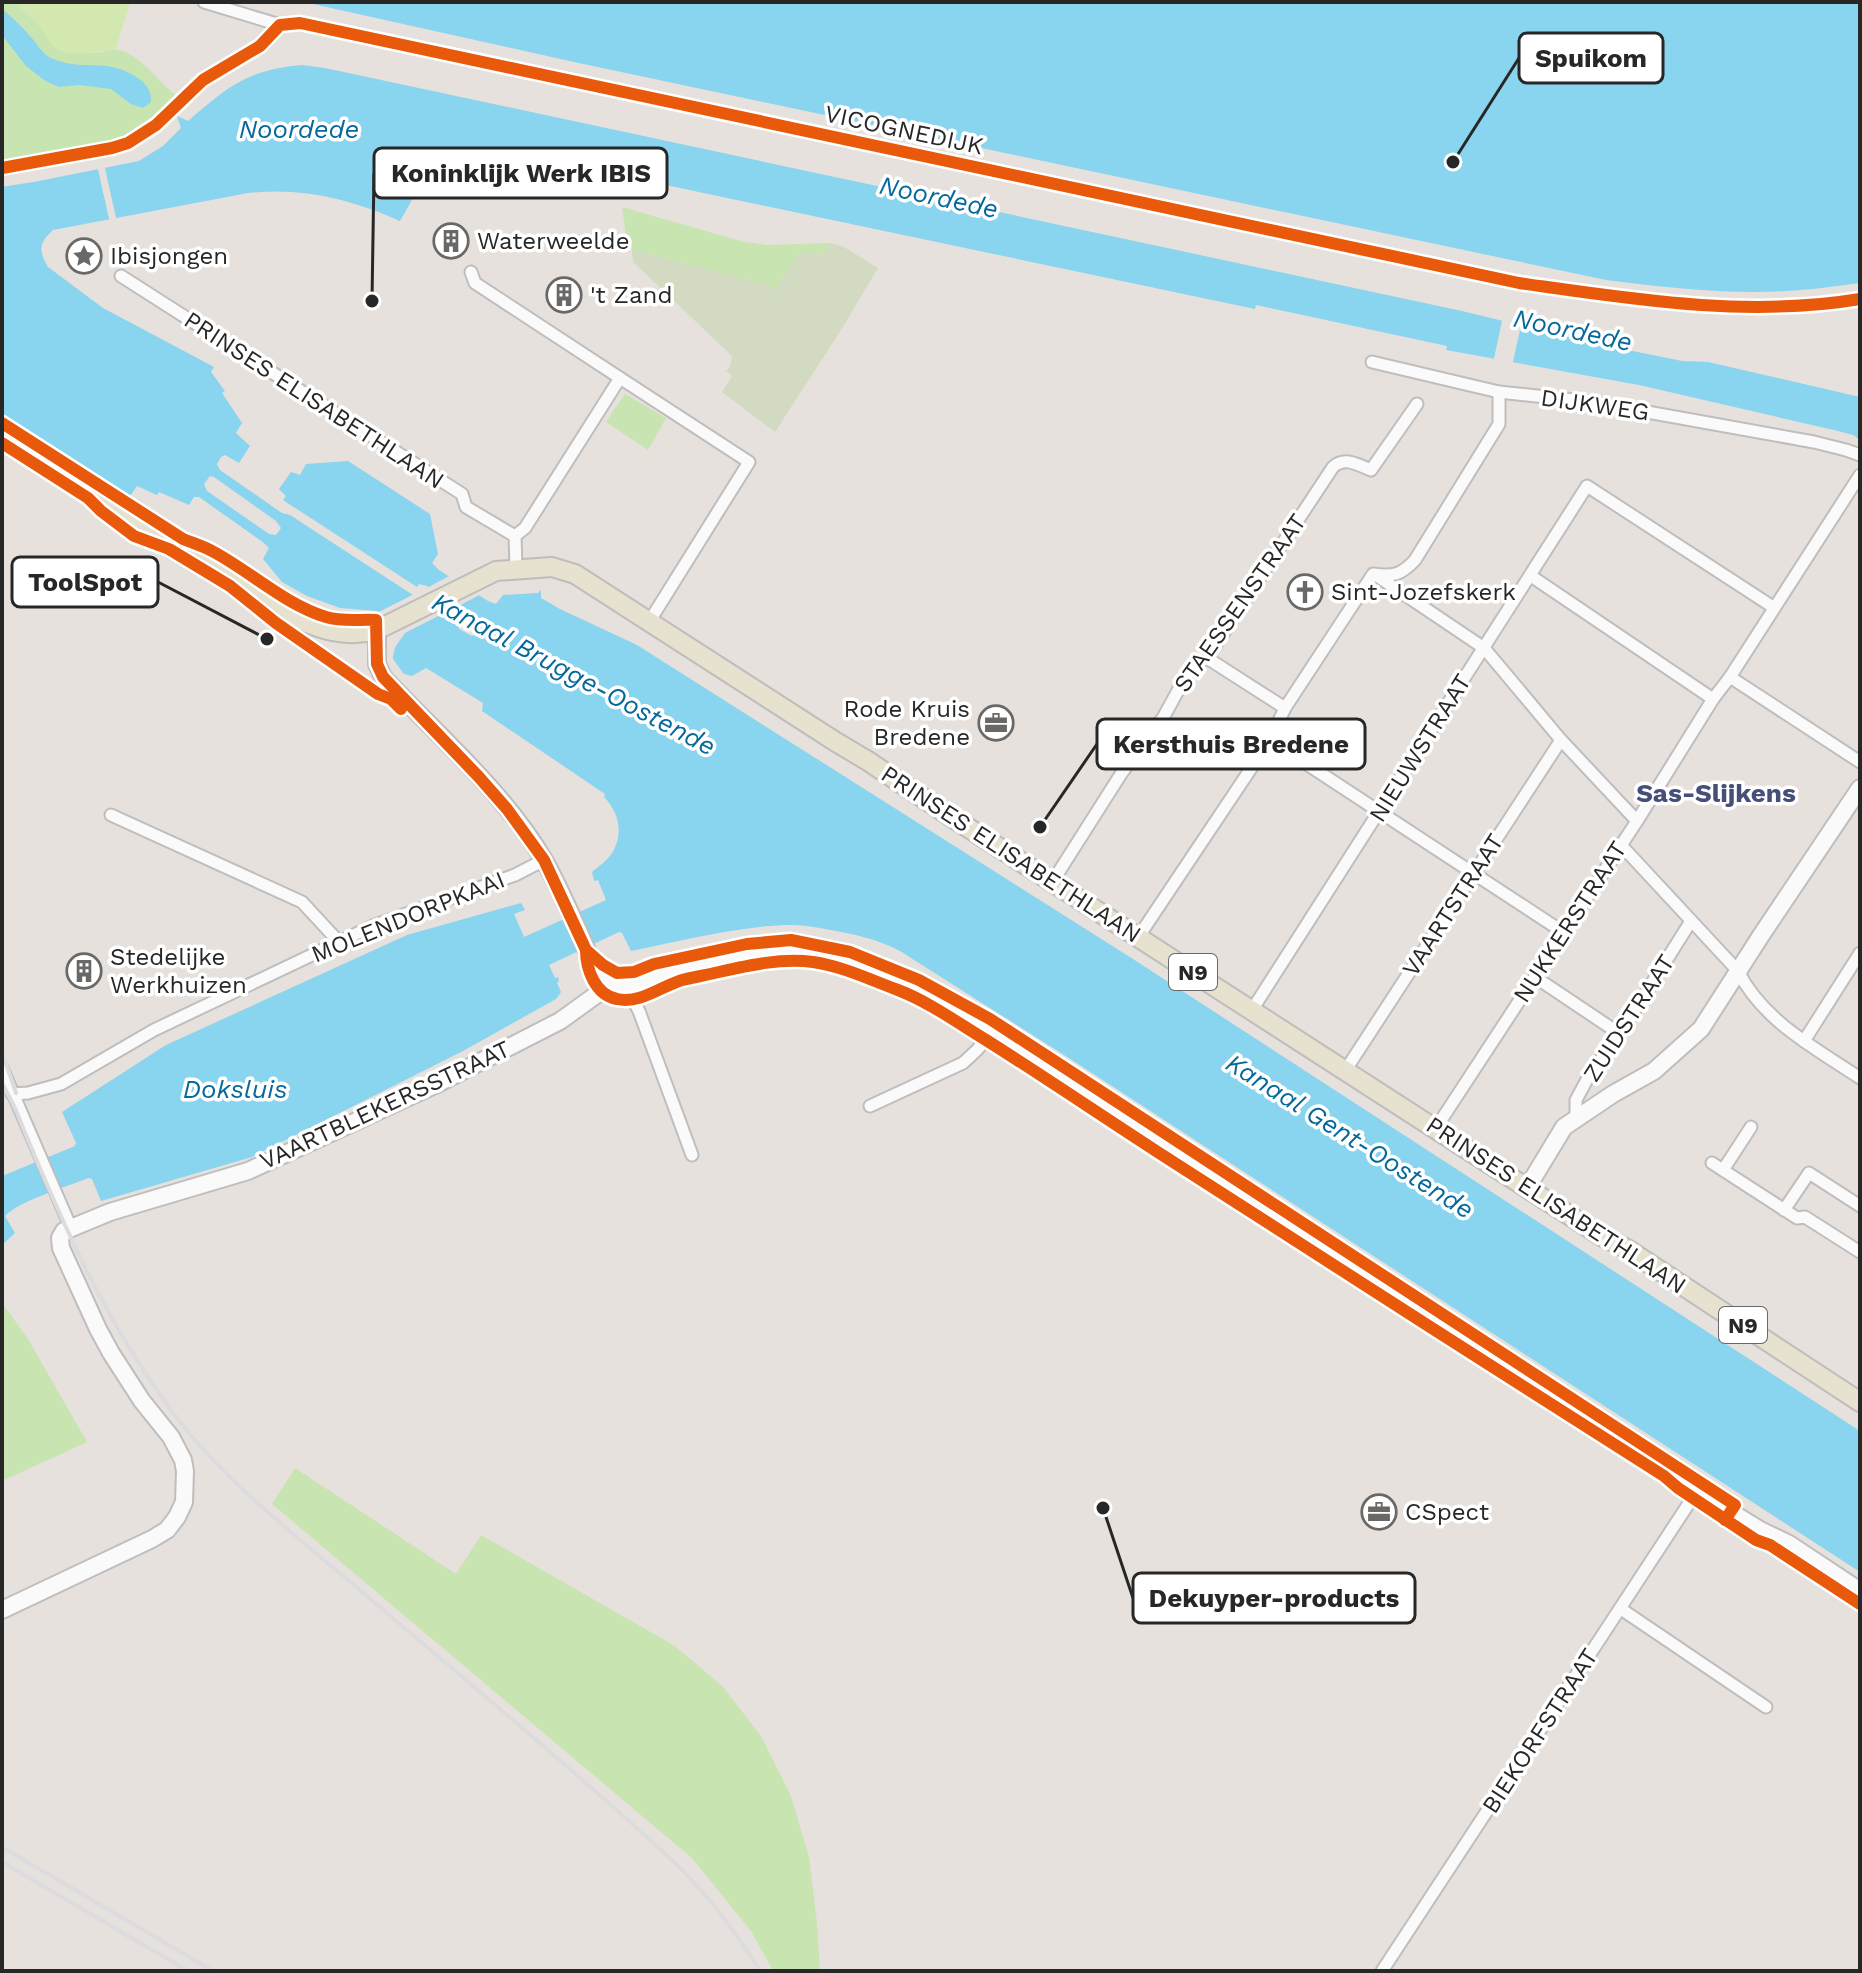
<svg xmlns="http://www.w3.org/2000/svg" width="1862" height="1973" viewBox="0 0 1862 1973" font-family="'Work Sans',sans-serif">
<rect width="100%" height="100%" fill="#e6e1dc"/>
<g fill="#c7e4b1">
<path d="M 2,2 L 15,2 L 39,25 L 52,45 C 65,47 81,53 95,53 C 103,53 111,47 120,50 C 144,58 158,82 178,97 L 149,126 L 117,143 L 2,163 Z"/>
<path d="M 622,207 L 744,242 L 767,245 L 830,243 L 823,255 L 801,252 L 776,290 L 768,285 L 632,250 L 626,237 Z"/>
<path d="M 625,394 L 666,418 L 648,450 L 606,422 Z"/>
<path d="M 2,1303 L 28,1339 L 87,1442 L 2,1481 Z"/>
<path d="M 295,1468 L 456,1574 L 481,1535 L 675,1646 L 723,1687 L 761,1736 L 791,1796 L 809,1857 L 817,1923 L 820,1971 L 773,1971 L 751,1931 L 692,1858 L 272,1504 Z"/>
</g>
<path fill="#d2dbc2" d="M 830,243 L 844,247 L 878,268 L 846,322 L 775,432 L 722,392 L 732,376 L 726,371 L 730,367 L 732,356 L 633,262 L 632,250 L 769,285 L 776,290 L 801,252 L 823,255 Z"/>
<path fill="#d3e8ae" d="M 15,2 L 130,2 L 116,48 C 97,52 69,60 53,46 C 47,40 44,31 38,25 C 32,16 23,9 15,2 Z"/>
<g fill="#89d4ee" fill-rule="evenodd">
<path d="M 304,2 L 1860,2 L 1860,283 C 1825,288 1790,292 1755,292 C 1705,292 1655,286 1606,280 L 574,62 Z"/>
<path d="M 2,9 C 12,17 21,26 29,35 C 37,43 41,53 51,58 C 69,67 87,64 107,66 C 125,69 153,80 151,102 L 143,108 L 131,104 L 111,89 L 79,85 L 59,87 L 44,80 L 26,66 L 2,35 Z"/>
<path d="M 302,65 L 325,68 L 1462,311 L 1603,345 L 1682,361 L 1708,362 L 1860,397 L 1860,440 L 1853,435 L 1838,431 L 1639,385 L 1446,350 L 1447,346 L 1256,305 L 1255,309 L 590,169 L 532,158 L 463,155 L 438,160 L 428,172 L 400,221 C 351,199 302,187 248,193 L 53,230 C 39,243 38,250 48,267 L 103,308 L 214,367 L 211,372 L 225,391 L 222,393 L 242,423 L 236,433 L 250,446 L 239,463 L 225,455 L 221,457 L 217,464 L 220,470 L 282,513 L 290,515 L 459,625 L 459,629 L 472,636 L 480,631 L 481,624 L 476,618 L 427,586 L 419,584 L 417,587 L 283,500 L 286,496 L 279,489 L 291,472 L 300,475 L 306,464 L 348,461 L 430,514 L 438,554 L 432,563 L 439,570 L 488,601 L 496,604 L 503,595 L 538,593 L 541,590 L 541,598 L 560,609 L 637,645 L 1133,959 L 1860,1431 L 1860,1572 L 1075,1062 L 900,951 C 881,941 863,936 841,932 C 825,929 808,925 792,925 C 741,925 681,941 631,951 L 622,933 L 619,932 L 549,965 L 555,978 L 558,977 L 559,981 L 557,983 L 561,992 L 556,999 L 463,1051 L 252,1157 L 101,1201 L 92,1179 L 89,1178 C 68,1186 19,1201 5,1216 L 15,1233 L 2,1245 L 2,1176 L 75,1146 L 76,1143 L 62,1112 L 166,1045 L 407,935 L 521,903 L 525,910 L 514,914 L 524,937 L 606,900 L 598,880 L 594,881 L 592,872 C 599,866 608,860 612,853 C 624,834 619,812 604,797 L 605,794 L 482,711 L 483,703 L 426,668 L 412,676 L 404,674 L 393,659 C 394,644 400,642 407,630 L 377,611 L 340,608 L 307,596 L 282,582 L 263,559 L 269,548 L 264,543 L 199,497 L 194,497 L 189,505 L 159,492 L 157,495 L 137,486 L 128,499 L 2,419 L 2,187 L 39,181 L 139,161 L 163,146 L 181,128 L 177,116 L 188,121 C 228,87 246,70 302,65 ZM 210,476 L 214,477 L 276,521 L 281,528 L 276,535 L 269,534 L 207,491 L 204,484 Z"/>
</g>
<g fill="#e6e1dc">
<path d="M 104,164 L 117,222 L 110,223 L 97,165 Z"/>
<path d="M 1503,316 L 1522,321 L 1512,366 L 1493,363 Z"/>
<path d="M 453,574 L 483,593 L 453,609 L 423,590 Z"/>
<path d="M 416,593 L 446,612 L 405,633 L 375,614 Z"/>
</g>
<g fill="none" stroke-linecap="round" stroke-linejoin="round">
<defs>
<g id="street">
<path d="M 204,2 L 280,25 L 300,23 L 1519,283 C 1632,299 1747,318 1860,299"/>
<path d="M 2,168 L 112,148 L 128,143 L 156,125 L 203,80 L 260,46 L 280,25"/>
<path d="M 471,272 L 475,283 L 620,378 L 525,528 L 515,536"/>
<path d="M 121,276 L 462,494 L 466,507 L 515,536 L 516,568"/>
<path d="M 1372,362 L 1499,392 L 1584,401 L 1625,408 L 1814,442 L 1846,450 L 1860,455"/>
<path d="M 620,378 L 749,462 L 649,622"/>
<path d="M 1377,576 L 1484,648 L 1561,740 L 1637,821"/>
<path d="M 1531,576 L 1713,699"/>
<path d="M 1207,658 L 1285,708"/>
<path d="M 1730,677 L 1860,762"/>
<path d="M 1270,740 L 1563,932"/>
<path d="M 111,815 L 302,902 L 339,942"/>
<path d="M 1620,844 L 1738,971 C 1763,1021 1815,1048 1860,1078"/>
<path d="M 1053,881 L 1121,774 L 1149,735 L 1163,718 L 1192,665 L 1207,658 L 1333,467 C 1345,456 1358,465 1371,470 L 1417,404"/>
<path d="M 1139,936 L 1270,740 L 1285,708 L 1373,574 C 1393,577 1401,575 1415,560 L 1499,424 L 1499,392"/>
<path d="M 1535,977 L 1620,1034"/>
<path d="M 626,987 L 639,1011 L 692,1155"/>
<path d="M 1252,1010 L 1587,486 L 1773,607"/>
<path d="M 1804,1041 L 1860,953"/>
<path d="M 2,1068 L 71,1228"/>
<path d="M 1345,1071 L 1561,740"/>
<path d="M 12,1094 L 28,1093 L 61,1084 L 154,1030 L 375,925 L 515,875 L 544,860"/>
<path d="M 870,1106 L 963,1063 L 977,1050 L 990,1034"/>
<path d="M 1576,1117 L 1576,1100 L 1590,1074 L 1620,1034 L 1691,921"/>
<path d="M 1436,1128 L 1637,821 L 1713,699 L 1730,677 L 1860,475"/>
<path d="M 1712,1163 L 1797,1218 L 1805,1217 L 1860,1252"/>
<path d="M 1723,1170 L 1751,1127"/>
<path d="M 1784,1210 L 1809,1173 L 1860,1206"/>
<path d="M 1621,1609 L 1766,1707"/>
<path d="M 1382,1971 L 1697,1491"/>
</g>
<g id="secondary">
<path d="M 377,630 L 377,664 L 383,677 C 438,736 503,791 544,860 C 564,895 579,934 596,971 L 605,982"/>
<path d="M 605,982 L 626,987 L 640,984 L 704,960 L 738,953 L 775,949 L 797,949 L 838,957 L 912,987 L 990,1034 L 1234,1193 L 1327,1250 L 1697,1491 L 1760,1530 L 1789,1544 L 1860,1591"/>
<path d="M 1527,1188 L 1564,1127 L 1613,1094 L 1654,1071 L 1701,1029 L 1762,934 L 1860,788"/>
<path d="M 2,1610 L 152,1539 L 167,1530 L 177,1517 L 184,1502 L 185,1471 L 183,1460 L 171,1437 L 142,1401 L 111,1353 L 98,1329 L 61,1248 L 60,1238 L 64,1231 L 110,1212 L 248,1171 L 437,1084 L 560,1021 L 596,995 L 605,982"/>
</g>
<path id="primary" d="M 2,434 L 292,616 C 320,630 345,638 377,630 L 496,571 L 552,567 L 575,574 L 836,742 L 868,761 L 950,816 L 1558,1208 L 1603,1237 L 1627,1249 L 1860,1402"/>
</defs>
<use href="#street" stroke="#bfbdbe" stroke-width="15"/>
<use href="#secondary" stroke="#bfbdbe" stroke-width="20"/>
<use href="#primary" stroke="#bfbdbb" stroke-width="22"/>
<use href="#street" stroke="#fbfafa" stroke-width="11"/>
<use href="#secondary" stroke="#fbfafa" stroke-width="16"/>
<use href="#primary" stroke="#e7e1d0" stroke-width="18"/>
<g stroke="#dcdcde" stroke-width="4">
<path d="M 2,1052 L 16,1093"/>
<path d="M 2,1083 L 15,1108 C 60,1219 109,1332 184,1427 C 234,1489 300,1539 361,1591 C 465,1680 571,1767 671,1859 C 706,1892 735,1931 760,1971"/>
<path d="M 2,1847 L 213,1971"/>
<path d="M 2,1862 L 188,1971"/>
</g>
<defs>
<g id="cycleway">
<path d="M 2,168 L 112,148 L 128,143 L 156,125 L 203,80 L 260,46 L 280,25 L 300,23 L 1519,283 C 1632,299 1747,318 1860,299"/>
<path d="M 2,423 L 183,539 C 193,543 203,546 212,551 C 250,571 284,604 326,617 C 343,622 360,619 376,620 L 377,664 L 383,677 L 478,776 L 507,809 L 544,860 L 586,950 L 603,965 L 617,973 L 634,972 L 654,964 L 747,944 L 791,940 L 850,952 L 919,980 L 990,1019 L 1735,1505 L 1725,1520"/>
<path d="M 2,443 L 88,498 L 101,511 L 134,536 L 169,549 L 230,586 L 276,623 L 378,694 L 391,699 L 401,709"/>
<path d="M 586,950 C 586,969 595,995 617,999 C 640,1004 660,987 682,980 C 694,977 707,975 719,972 C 750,965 781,958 813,962 C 842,966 871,980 898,990 C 929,1002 958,1023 986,1040 C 1043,1076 1099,1114 1156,1151 C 1324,1260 1495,1368 1664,1476 L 1678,1488 L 1756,1540 L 1770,1545 L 1860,1604"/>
</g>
</defs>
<use href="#cycleway" stroke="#fff" stroke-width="17"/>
<use href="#cycleway" stroke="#e8590c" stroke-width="12"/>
</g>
<defs>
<symbol id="building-ring" viewBox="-11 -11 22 22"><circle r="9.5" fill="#fff" stroke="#6a6866" stroke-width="1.5"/><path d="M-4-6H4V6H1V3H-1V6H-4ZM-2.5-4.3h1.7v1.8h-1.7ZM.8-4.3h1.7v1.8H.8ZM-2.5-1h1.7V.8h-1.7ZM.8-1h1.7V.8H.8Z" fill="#6a6866"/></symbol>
<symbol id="sight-ring" viewBox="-11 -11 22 22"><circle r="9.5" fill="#fff" stroke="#6a6866" stroke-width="1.5"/><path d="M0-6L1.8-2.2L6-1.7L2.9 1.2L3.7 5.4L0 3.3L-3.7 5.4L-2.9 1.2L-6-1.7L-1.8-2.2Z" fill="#6a6866"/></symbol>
<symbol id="church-ring" viewBox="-11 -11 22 22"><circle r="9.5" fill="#fff" stroke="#6a6866" stroke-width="1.5"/><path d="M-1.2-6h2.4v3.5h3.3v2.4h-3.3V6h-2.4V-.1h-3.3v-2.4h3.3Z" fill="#6a6866"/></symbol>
<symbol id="office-ring" viewBox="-11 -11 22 22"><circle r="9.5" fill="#fff" stroke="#6a6866" stroke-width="1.5"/><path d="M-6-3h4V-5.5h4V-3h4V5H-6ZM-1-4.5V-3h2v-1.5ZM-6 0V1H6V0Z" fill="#6a6866"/></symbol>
</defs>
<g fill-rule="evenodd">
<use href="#building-ring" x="431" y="221" width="40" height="40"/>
<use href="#sight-ring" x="64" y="236" width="40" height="40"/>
<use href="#building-ring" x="544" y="275" width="40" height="40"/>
<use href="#church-ring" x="1285" y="572" width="40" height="40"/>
<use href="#office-ring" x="976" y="703" width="40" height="40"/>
<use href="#building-ring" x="64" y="951" width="40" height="40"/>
<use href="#office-ring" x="1359" y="1492" width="40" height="40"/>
</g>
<g text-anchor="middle" stroke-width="7" stroke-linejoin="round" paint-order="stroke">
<g fill="#fff" stroke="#686868" stroke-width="2">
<rect x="1169" y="954" width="48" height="36" rx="6"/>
<rect x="1719" y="1307" width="48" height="36" rx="6"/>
</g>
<g font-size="22" font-weight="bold" fill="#272727">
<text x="1193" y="980">N9</text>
<text x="1743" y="1333">N9</text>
</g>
<g font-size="24" fill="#272727" stroke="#fff">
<text transform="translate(904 130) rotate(12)" y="8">VICOGNEDIJK</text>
<text transform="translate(314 400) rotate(33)" y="8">PRINSES ELISABETHLAAN</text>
<text transform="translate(1595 405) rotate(8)" y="8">DIJKWEG</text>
<text transform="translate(1240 603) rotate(-55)" y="8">STAESSENSTRAAT</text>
<text transform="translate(1420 748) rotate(-58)" y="8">NIEUWSTRAAT</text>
<text transform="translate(1011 854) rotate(33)" y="8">PRINSES ELISABETHLAAN</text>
<text transform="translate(1453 905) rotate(-57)" y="8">VAARTSTRAAT</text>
<text transform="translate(408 917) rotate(-22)" y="8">MOLENDORPKAAI</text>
<text transform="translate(1570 922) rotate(-57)" y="8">NUKKERSTRAAT</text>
<text transform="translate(1629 1018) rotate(-57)" y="8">ZUIDSTRAAT</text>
<text transform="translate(385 1105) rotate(-25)" y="8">VAARTBLEKERSSTRAAT</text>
<text transform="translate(1556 1205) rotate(33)" y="8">PRINSES ELISABETHLAAN</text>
<text transform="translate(1540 1731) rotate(-57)" y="8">BIEKORFSTRAAT</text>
</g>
<g font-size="24" fill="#272727" stroke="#fff" text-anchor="start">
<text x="477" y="249">Waterweelde</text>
<text x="110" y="264">Ibisjongen</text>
<text x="590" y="303">'t Zand</text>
<text x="1331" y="600">Sint-Jozefskerk</text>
<text x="970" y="717" text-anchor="end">Rode Kruis<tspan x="970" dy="28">Bredene</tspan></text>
<text x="110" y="965">Stedelijke<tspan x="110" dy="28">Werkhuizen</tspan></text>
<text x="1405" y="1520">CSpect</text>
</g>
<g font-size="26" font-style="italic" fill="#05699c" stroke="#fff">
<text x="299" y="138">Noordede</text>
<text transform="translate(939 197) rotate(12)" y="9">Noordede</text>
<text transform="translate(1573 330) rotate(12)" y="9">Noordede</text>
<text transform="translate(574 674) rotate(28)" y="9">Kanaal Brugge-Oostende</text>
<text x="235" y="1098">Doksluis</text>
<text transform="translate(1350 1136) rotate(32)" y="9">Kanaal Gent-Oostende</text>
</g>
<g font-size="26" font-weight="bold" fill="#454f79" stroke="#fff">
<text x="1716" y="802">Sas-Slijkens</text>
</g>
</g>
<path fill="none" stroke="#272727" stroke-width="3" d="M1453 162L1519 58M372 301L374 173M267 639L158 582M1040 827L1097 744M1103 1508L1133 1598"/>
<g fill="#272727" stroke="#fff" stroke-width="3">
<circle cx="1453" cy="162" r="8"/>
<circle cx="372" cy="301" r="8"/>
<circle cx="267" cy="639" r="8"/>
<circle cx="1040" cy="827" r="8"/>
<circle cx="1103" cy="1508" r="8"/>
</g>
<g fill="#fff" stroke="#272727" stroke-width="3">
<rect x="1519" y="33" width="144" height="50" rx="8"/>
<rect x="374" y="148" width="293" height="50" rx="8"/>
<rect x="12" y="557" width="146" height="50" rx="8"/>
<rect x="1097" y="719" width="268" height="50" rx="8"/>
<rect x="1133" y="1573" width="282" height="50" rx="8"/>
</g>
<g font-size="26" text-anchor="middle" font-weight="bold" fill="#272727">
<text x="1591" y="67">Spuikom</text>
<text x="521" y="182">Koninklijk Werk IBIS</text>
<text x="85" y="591">ToolSpot</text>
<text x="1231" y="753">Kersthuis Bredene</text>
<text x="1274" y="1607">Dekuyper-products</text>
</g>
<rect width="1862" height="1973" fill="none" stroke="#272727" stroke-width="8"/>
</svg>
